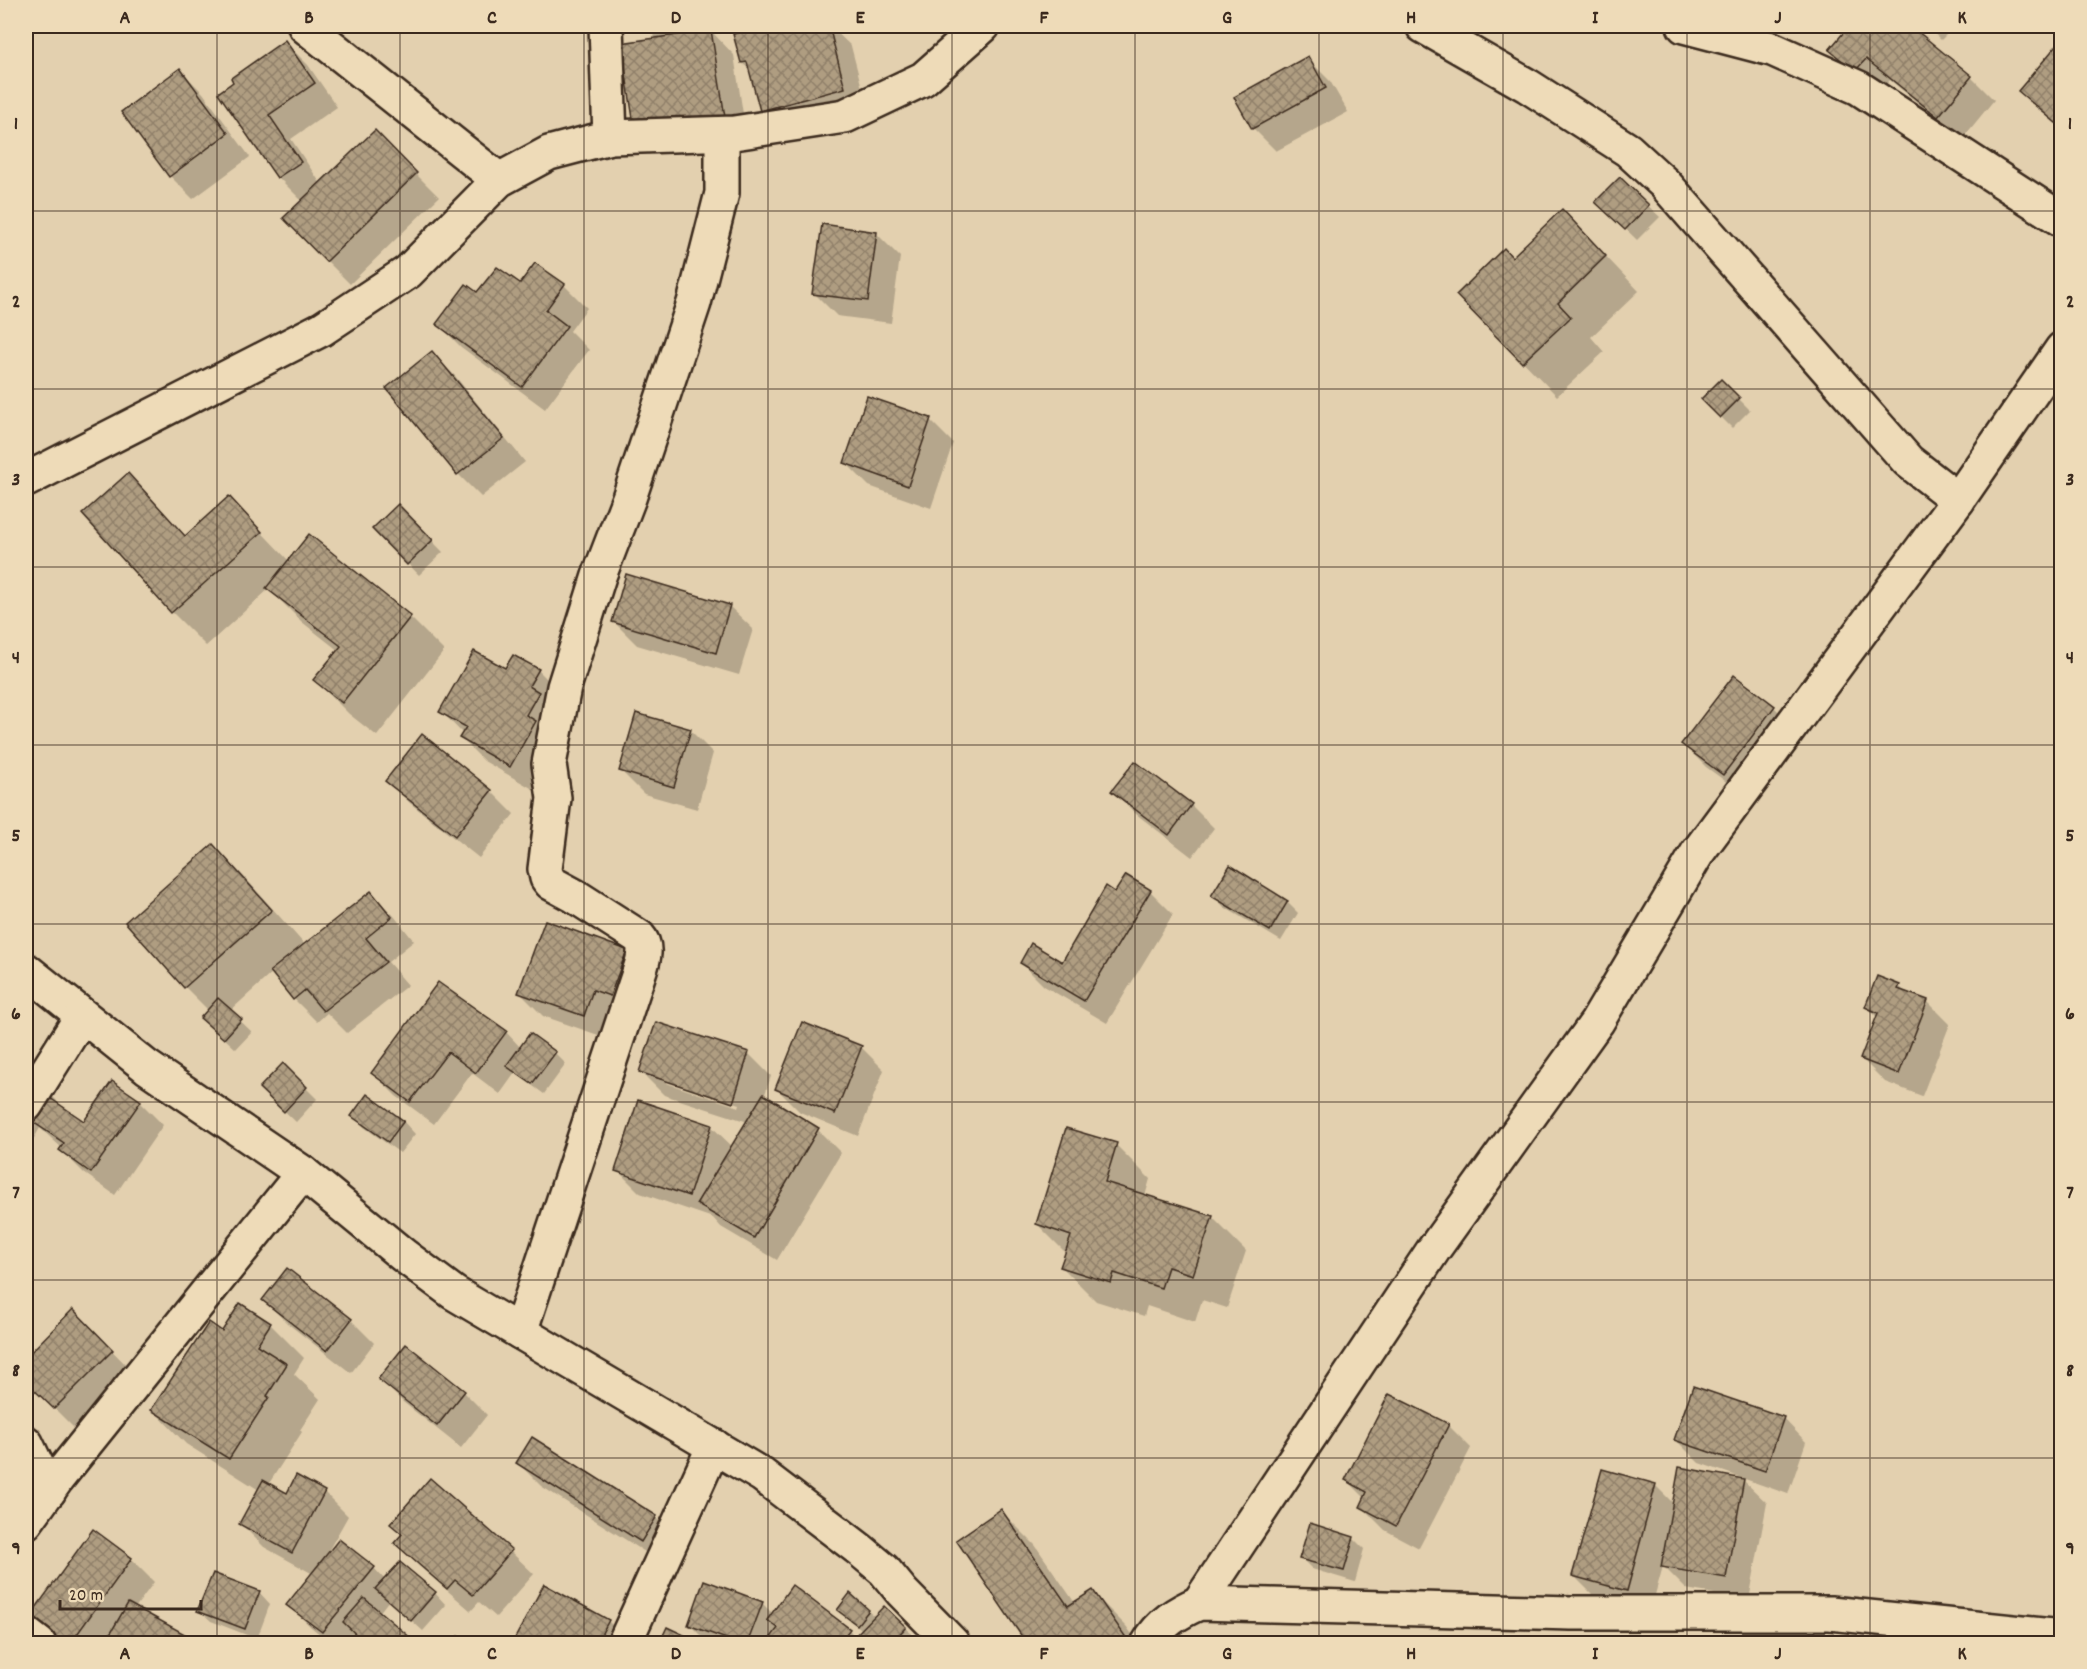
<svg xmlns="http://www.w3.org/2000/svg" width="2087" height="1669" viewBox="0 0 2087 1669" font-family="Dekko,sans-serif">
<defs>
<pattern id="building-cross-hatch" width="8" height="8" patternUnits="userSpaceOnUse" patternTransform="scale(1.5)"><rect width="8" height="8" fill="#af9d81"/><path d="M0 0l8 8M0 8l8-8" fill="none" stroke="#908069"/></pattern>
</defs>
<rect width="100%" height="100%" fill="#e3d0af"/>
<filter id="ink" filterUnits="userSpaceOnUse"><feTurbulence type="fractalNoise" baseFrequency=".0167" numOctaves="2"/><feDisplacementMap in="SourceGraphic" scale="12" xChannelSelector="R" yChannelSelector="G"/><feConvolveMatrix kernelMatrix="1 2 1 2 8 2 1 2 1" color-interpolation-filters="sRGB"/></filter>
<g filter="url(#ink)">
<g fill="#0003" fill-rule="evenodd">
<path d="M 644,26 L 757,26 L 757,30 L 774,26 L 787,26 L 794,32 L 819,26 L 830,26 L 851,46 L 868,111 L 784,133 L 761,110 L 751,71 L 742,63 L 746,30 L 714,34 L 734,55 L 747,140 L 659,153 L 636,130 L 657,39 Z"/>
<path d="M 852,26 L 865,26 L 856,29 Z"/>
<path d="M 1851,26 L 1909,26 L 1971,77 L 1994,100 L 1962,139 L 1890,80 L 1879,93 L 1854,73 L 1831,50 Z"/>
<path d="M 1926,26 L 1955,26 L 1941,40 Z"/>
<path d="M 285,42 L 308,65 L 337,107 L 291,139 L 321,184 L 397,155 L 439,197 L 350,284 L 327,261 L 303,202 L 278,177 L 220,93 Z"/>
<path d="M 2062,42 L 2062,130 L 2020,91 Z"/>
<path d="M 1307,58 L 1330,81 L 1348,112 L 1276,151 L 1253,128 Z"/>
<path d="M 180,70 L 203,93 L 250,157 L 193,199 L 170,176 Z"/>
<path d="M 1620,179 L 1660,217 L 1637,240 L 1598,202 Z"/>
<path d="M 877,234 L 900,257 L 891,323 L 837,316 L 814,293 Z"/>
<path d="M 1595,245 L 1639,291 L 1591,337 L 1604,352 L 1557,396 L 1458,295 L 1512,258 Z"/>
<path d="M 520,285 L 564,285 L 587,308 L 570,331 L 589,350 L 545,409 L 461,347 L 438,324 L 477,294 Z"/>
<path d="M 432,353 L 455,376 L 525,462 L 481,497 L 458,474 L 388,388 Z"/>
<path d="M 1721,381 L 1750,410 L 1732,428 L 1703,399 Z"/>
<path d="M 930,420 L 953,443 L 931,508 L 869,486 L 846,463 Z"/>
<path d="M 128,475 L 186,536 L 229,498 L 289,561 L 410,617 L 444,651 L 377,736 L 349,714 L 315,680 L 339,651 L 302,622 L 269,589 L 206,646 L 172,612 Z"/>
<path d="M 398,506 L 443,552 L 419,575 L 374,529 Z"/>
<path d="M 729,606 L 753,629 L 739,675 L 637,645 L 614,622 Z"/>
<path d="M 506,670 L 538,670 L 561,693 L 558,745 L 533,789 L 484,761 L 461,738 L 463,734 L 441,711 Z"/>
<path d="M 1774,707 L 1797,730 L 1747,797 L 1706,767 L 1683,744 Z"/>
<path d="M 690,730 L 713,753 L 697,809 L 644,794 L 621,771 Z"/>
<path d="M 423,736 L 491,791 L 514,814 L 479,858 L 410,803 L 387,780 Z"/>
<path d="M 1113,791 L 1191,805 L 1214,828 L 1192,857 L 1136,814 Z"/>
<path d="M 213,846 L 247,880 L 305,945 L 371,893 L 394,916 L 414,941 L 388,962 L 408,985 L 347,1033 L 327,1013 L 317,1022 L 294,999 L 273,972 L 230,1011 L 252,1032 L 236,1049 L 202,1018 L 209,1011 L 185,987 Z"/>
<path d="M 1150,891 L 1173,914 L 1107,1023 L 1044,986 L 1021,963 L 1062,964 L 1116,894 Z"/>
<path d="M 1213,895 L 1287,902 L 1298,913 L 1281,941 L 1224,907 Z"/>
<path d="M 626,951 L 649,974 L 607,1038 L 543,1016 L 520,993 Z"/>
<path d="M 1899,986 L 1907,994 L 1927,1001 L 1950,1024 L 1922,1096 L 1885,1082 L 1862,1059 L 1878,1018 L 1867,1007 Z"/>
<path d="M 506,1032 L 521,1048 L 555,1053 L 566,1064 L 544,1094 L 515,1073 L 500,1094 L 472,1073 L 434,1124 L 396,1096 L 373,1073 Z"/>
<path d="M 861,1047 L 884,1070 L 858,1136 L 800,1112 L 777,1089 Z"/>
<path d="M 748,1053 L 771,1076 L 764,1097 L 818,1130 L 841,1153 L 777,1260 L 721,1227 L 713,1218 L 640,1193 L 617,1170 L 711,1126 L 733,1147 L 748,1122 L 664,1095 L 641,1072 ZM 666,1080 L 740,1104 L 739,1107 L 666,1083 Z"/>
<path d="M 283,1065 L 317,1099 L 296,1122 L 272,1099 Z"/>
<path d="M 26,1073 L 34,1078 L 57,1101 L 55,1103 L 84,1123 L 140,1102 L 163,1125 L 115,1195 L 84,1173 L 61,1150 L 62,1148 L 40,1128 L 26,1152 Z"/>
<path d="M 367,1096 L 404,1122 L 415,1134 L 400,1153 L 364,1127 L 353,1116 Z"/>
<path d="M 1116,1145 L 1150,1179 L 1145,1196 L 1212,1217 L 1246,1251 L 1227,1308 L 1202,1300 L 1195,1322 L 1147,1306 L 1144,1316 L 1096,1301 L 1062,1267 L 1066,1253 L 1037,1224 Z"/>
<path d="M 287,1270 L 351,1320 L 374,1343 L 351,1373 L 287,1323 L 264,1300 Z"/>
<path d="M 73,1311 L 135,1374 L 77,1431 L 26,1380 L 26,1359 Z"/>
<path d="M 270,1324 L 304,1358 L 294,1374 L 320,1399 L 300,1430 L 302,1432 L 268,1485 L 287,1495 L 296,1477 L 325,1493 L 348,1516 L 326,1555 L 374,1568 L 385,1580 L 435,1593 L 446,1605 L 423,1631 L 389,1600 L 379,1613 L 414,1644 L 367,1644 L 360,1637 L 354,1644 L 332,1644 L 311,1627 L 288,1604 L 313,1574 L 264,1547 L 241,1524 L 259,1490 L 186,1444 L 153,1410 L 222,1333 Z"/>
<path d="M 380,1379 L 464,1392 L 487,1415 L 461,1448 L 403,1402 Z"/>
<path d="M 1783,1418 L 1806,1442 L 1788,1494 L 1699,1463 L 1676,1440 Z"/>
<path d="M 1448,1425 L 1471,1448 L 1419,1548 L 1385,1530 L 1362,1507 L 1366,1499 L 1346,1479 Z"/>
<path d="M 533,1439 L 656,1518 L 679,1541 L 664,1564 L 541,1486 L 518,1463 Z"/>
<path d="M 26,1459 L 40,1474 L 26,1493 Z"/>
<path d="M 1743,1480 L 1767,1503 L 1749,1600 L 1686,1589 L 1663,1566 L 1650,1613 L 1596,1598 L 1573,1575 L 1655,1485 L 1674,1504 Z"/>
<path d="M 430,1481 L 511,1552 L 534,1574 L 496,1617 L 479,1602 L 471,1611 L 419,1566 L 396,1543 L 403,1535 Z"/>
<path d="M 1001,1511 L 1035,1545 L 1075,1603 L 1092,1592 L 1126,1626 L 1139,1644 L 1029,1644 Z"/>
<path d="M 1353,1538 L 1364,1549 L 1355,1582 L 1312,1569 L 1301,1558 Z"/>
<path d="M 131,1559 L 154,1582 L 135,1608 L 195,1644 L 53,1644 L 29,1620 Z"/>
<path d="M 259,1592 L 270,1604 L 257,1639 L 211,1621 L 199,1610 Z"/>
<path d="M 850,1595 L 875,1617 L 884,1608 L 917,1639 L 912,1644 L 709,1644 L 690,1625 L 762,1603 L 773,1614 L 849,1630 L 856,1637 L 862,1630 L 839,1609 Z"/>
<path d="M 608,1621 L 631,1644 L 517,1644 Z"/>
</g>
<g fill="url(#building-cross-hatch)" stroke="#3b2a1e" stroke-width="1.5">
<path d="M 768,26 L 786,26 L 788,32 L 813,26 L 829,26 L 845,88 L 760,111 L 747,62 L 741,63 L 733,34 Z"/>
<path d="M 1849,26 L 1911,26 L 1972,76 L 1938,117 L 1866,59 L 1855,71 L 1829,50 Z"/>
<path d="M 711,30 L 725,117 L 635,131 L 621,43 Z"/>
<path d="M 2062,39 L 2062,117 L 2056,123 L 2018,91 Z"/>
<path d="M 285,40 L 315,83 L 269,115 L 301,162 L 277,178 L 218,93 L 233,82 L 231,78 Z"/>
<path d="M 1308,56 L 1326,88 L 1252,129 L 1234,97 Z"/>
<path d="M 180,68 L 228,133 L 169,177 L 121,112 Z"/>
<path d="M 375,130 L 417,173 L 326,262 L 283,218 Z"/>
<path d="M 1620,177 L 1649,205 L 1625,230 L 1595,202 Z"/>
<path d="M 1562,209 L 1606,256 L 1558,303 L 1571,317 L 1522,363 L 1456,295 L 1504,248 L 1512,257 Z"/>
<path d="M 822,224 L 877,232 L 868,301 L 812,294 Z"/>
<path d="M 535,263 L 565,284 L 546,310 L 567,326 L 522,387 L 436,324 L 466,284 L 477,292 L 497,267 L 520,283 Z"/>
<path d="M 432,351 L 504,438 L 457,475 L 386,388 Z"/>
<path d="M 1721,379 L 1740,398 L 1720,418 L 1701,399 Z"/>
<path d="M 867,396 L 931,418 L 908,486 L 844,463 Z"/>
<path d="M 128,473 L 185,536 L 229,496 L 262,532 L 171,613 L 82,514 Z"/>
<path d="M 398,504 L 433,540 L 407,565 L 372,529 Z"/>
<path d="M 309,534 L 411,616 L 342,703 L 313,680 L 341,646 L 266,588 Z"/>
<path d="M 626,574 L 730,605 L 716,653 L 612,622 Z"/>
<path d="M 474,651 L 505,668 L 513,655 L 539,669 L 529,686 L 539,692 L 526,715 L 536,721 L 510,767 L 459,738 L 466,727 L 439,712 Z"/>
<path d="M 1734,675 L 1775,706 L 1723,775 L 1681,744 Z"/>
<path d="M 636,713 L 691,729 L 674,787 L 619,771 Z"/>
<path d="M 422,734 L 492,790 L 455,836 L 385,781 Z"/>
<path d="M 1135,761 L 1192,804 L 1169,835 L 1111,791 Z"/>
<path d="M 213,844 L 272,910 L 184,988 L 125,922 Z"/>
<path d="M 1230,865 L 1288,901 L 1270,931 L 1211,896 Z"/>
<path d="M 1126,875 L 1151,890 L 1084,1001 L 1020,963 L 1031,943 L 1062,962 L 1106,886 L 1115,892 Z"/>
<path d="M 371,891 L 392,917 L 366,938 L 386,962 L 323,1011 L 305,990 L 293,1000 L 270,971 Z"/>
<path d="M 545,920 L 627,950 L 610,996 L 593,990 L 584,1016 L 518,993 Z"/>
<path d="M 1877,976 L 1900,985 L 1898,989 L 1928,1000 L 1899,1074 L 1860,1059 L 1878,1013 L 1865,1007 Z"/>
<path d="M 438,982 L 507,1031 L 476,1073 L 448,1052 L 410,1102 L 371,1073 Z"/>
<path d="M 218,998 L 242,1019 L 224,1039 L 200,1018 Z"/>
<path d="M 656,1022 L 749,1052 L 733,1103 L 639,1072 Z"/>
<path d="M 802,1022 L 862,1046 L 835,1114 L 775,1089 Z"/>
<path d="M 530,1033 L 556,1052 L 532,1084 L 506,1066 Z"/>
<path d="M 283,1063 L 307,1087 L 284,1112 L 259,1088 Z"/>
<path d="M 112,1081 L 141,1101 L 91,1173 L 59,1150 L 64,1143 L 30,1120 L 47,1096 L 84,1121 Z"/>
<path d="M 367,1094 L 404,1121 L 388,1142 L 351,1116 Z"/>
<path d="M 763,1094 L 819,1128 L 754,1238 L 696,1204 Z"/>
<path d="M 638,1100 L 712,1125 L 689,1196 L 615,1171 Z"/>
<path d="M 1066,1128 L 1117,1143 L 1105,1182 L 1213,1216 L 1193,1275 L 1168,1267 L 1161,1288 L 1114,1273 L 1111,1283 L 1060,1267 L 1071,1236 L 1036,1224 Z"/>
<path d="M 287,1268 L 352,1319 L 327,1351 L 262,1300 Z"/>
<path d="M 240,1303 L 271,1323 L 257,1345 L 287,1364 L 267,1396 L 269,1397 L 229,1459 L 151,1410 L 209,1322 L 222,1331 Z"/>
<path d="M 73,1309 L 113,1350 L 54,1409 L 26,1382 L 26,1357 Z"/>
<path d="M 406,1344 L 465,1391 L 437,1426 L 378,1379 Z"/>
<path d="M 1693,1386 L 1784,1417 L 1765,1471 L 1674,1440 Z"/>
<path d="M 1389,1394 L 1449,1424 L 1396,1526 L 1360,1507 L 1367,1492 L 1345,1480 Z"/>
<path d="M 532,1437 L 657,1516 L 641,1542 L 516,1463 Z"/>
<path d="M 1679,1467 L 1744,1479 L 1726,1578 L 1661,1567 Z"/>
<path d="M 1602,1469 L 1656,1484 L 1627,1591 L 1572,1576 Z"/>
<path d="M 296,1475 L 325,1491 L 292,1553 L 239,1524 L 263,1480 L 287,1493 Z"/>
<path d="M 430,1478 L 512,1550 L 473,1595 L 455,1580 L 447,1589 L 394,1543 L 402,1534 L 390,1524 Z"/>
<path d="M 1001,1509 L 1068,1606 L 1093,1590 L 1127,1639 L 1121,1644 L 1027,1644 L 956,1540 Z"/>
<path d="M 1310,1523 L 1354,1537 L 1344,1571 L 1299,1559 Z"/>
<path d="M 93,1529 L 132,1558 L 70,1644 L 60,1644 L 27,1620 Z"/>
<path d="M 339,1539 L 375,1567 L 322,1632 L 286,1605 Z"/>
<path d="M 400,1562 L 436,1592 L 411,1621 L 375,1589 Z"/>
<path d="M 213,1573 L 260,1591 L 245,1629 L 197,1611 Z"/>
<path d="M 704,1580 L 763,1602 L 747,1644 L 740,1644 L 688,1625 Z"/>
<path d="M 544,1584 L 609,1620 L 596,1644 L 517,1644 L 513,1642 Z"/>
<path d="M 792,1585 L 850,1629 L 838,1644 L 766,1644 L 778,1628 L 767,1620 Z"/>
<path d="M 850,1593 L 869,1610 L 857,1625 L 837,1610 Z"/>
<path d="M 364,1598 L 412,1639 L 408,1644 L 366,1644 L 343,1622 Z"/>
<path d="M 128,1603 L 192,1638 L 189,1644 L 104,1644 Z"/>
<path d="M 884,1606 L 906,1627 L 891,1644 L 853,1644 L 850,1641 Z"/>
<path d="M 667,1627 L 703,1644 L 659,1644 Z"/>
<path d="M 458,1636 L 470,1644 L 454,1644 Z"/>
</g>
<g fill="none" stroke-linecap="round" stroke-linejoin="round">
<defs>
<g id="street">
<path d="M 305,26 L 499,180"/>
<path d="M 606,26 L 610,137"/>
<path d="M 1423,26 L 1528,86 L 1628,150 L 1665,184 L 1908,461 L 1958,500"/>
<path d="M 1684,26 L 1772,49 L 1859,88 L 2062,220"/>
<path d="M 26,480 L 322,329 L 408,272 L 499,180 L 549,153 L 610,137 L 734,133 L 845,116 L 923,79 L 983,26"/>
<path d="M 26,970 L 147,1067 L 303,1173 L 403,1255 L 454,1293 L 762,1475 L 859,1549 L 884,1570 L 902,1592 L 953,1644"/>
<path d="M 26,1105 L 82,1016"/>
<path d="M 520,1332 L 638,976 C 642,963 649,948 639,937 L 575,896 L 551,883 L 547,878 L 545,869 L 554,798 L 549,764 L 564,687 L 599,576 L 629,498 L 694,303 L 722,193 L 722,134"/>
<path d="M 26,1443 L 49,1491"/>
<path d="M 26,1522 L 57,1479 L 303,1173"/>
<path d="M 1199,1603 L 1434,1249 L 1597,1022 L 1698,852 L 1958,500 L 2062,349"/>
<path d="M 26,1634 L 39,1644"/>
<path d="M 624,1644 L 714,1446"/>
<path d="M 1148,1644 C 1160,1623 1178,1612 1199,1603 L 1571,1613 L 1830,1613 L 2062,1637"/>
</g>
</defs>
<use href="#street" stroke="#3b2a1e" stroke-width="38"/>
<use href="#street" stroke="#eedbb8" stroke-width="33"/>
</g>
</g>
<path fill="none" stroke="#3b2a1e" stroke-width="1.5" stroke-opacity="0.55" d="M 217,26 L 217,1644M 400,26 L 400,1644M 584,26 L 584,1644M 768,26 L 768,1644M 952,26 L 952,1644M 1135,26 L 1135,1644M 1319,26 L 1319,1644M 1503,26 L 1503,1644M 1687,26 L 1687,1644M 1870,26 L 1870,1644M 26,211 L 2062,211M 26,389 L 2062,389M 26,567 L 2062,567M 26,745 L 2062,745M 26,924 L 2062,924M 26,1102 L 2062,1102M 26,1280 L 2062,1280M 26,1458 L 2062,1458"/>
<rect width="2087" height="1669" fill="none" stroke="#eedbb8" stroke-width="66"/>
<path d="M60 1600v9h141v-9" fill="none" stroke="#3b2a1e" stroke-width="3"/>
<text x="69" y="1600" font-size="18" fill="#3b2a1e" stroke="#eedbb8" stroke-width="4.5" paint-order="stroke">20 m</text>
<rect x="33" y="33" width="2021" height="1603" fill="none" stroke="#3b2a1e" stroke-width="2"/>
<g font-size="20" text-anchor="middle" font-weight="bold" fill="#3b2a1e">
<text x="125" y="23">A</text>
<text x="309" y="23">B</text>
<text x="492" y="23">C</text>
<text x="676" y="23">D</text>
<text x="860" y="23">E</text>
<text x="1044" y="23">F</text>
<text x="1227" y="23">G</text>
<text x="1411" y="23">H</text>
<text x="1595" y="23">I</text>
<text x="1778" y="23">J</text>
<text x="1962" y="23">K</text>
<text x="16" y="129">1</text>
<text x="2070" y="129">1</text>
<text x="16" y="307">2</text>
<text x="2070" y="307">2</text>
<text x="16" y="485">3</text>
<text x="2070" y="485">3</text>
<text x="16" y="663">4</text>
<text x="2070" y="663">4</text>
<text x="16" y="841">5</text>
<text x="2070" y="841">5</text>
<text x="16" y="1019">6</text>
<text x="2070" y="1019">6</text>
<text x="16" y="1198">7</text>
<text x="2070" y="1198">7</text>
<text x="16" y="1376">8</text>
<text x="2070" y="1376">8</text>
<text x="16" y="1554">9</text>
<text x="2070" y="1554">9</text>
<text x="125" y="1659">A</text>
<text x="309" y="1659">B</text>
<text x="492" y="1659">C</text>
<text x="676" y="1659">D</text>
<text x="860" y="1659">E</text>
<text x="1044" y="1659">F</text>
<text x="1227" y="1659">G</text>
<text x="1411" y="1659">H</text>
<text x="1595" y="1659">I</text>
<text x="1778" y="1659">J</text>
<text x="1962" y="1659">K</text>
</g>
</svg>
